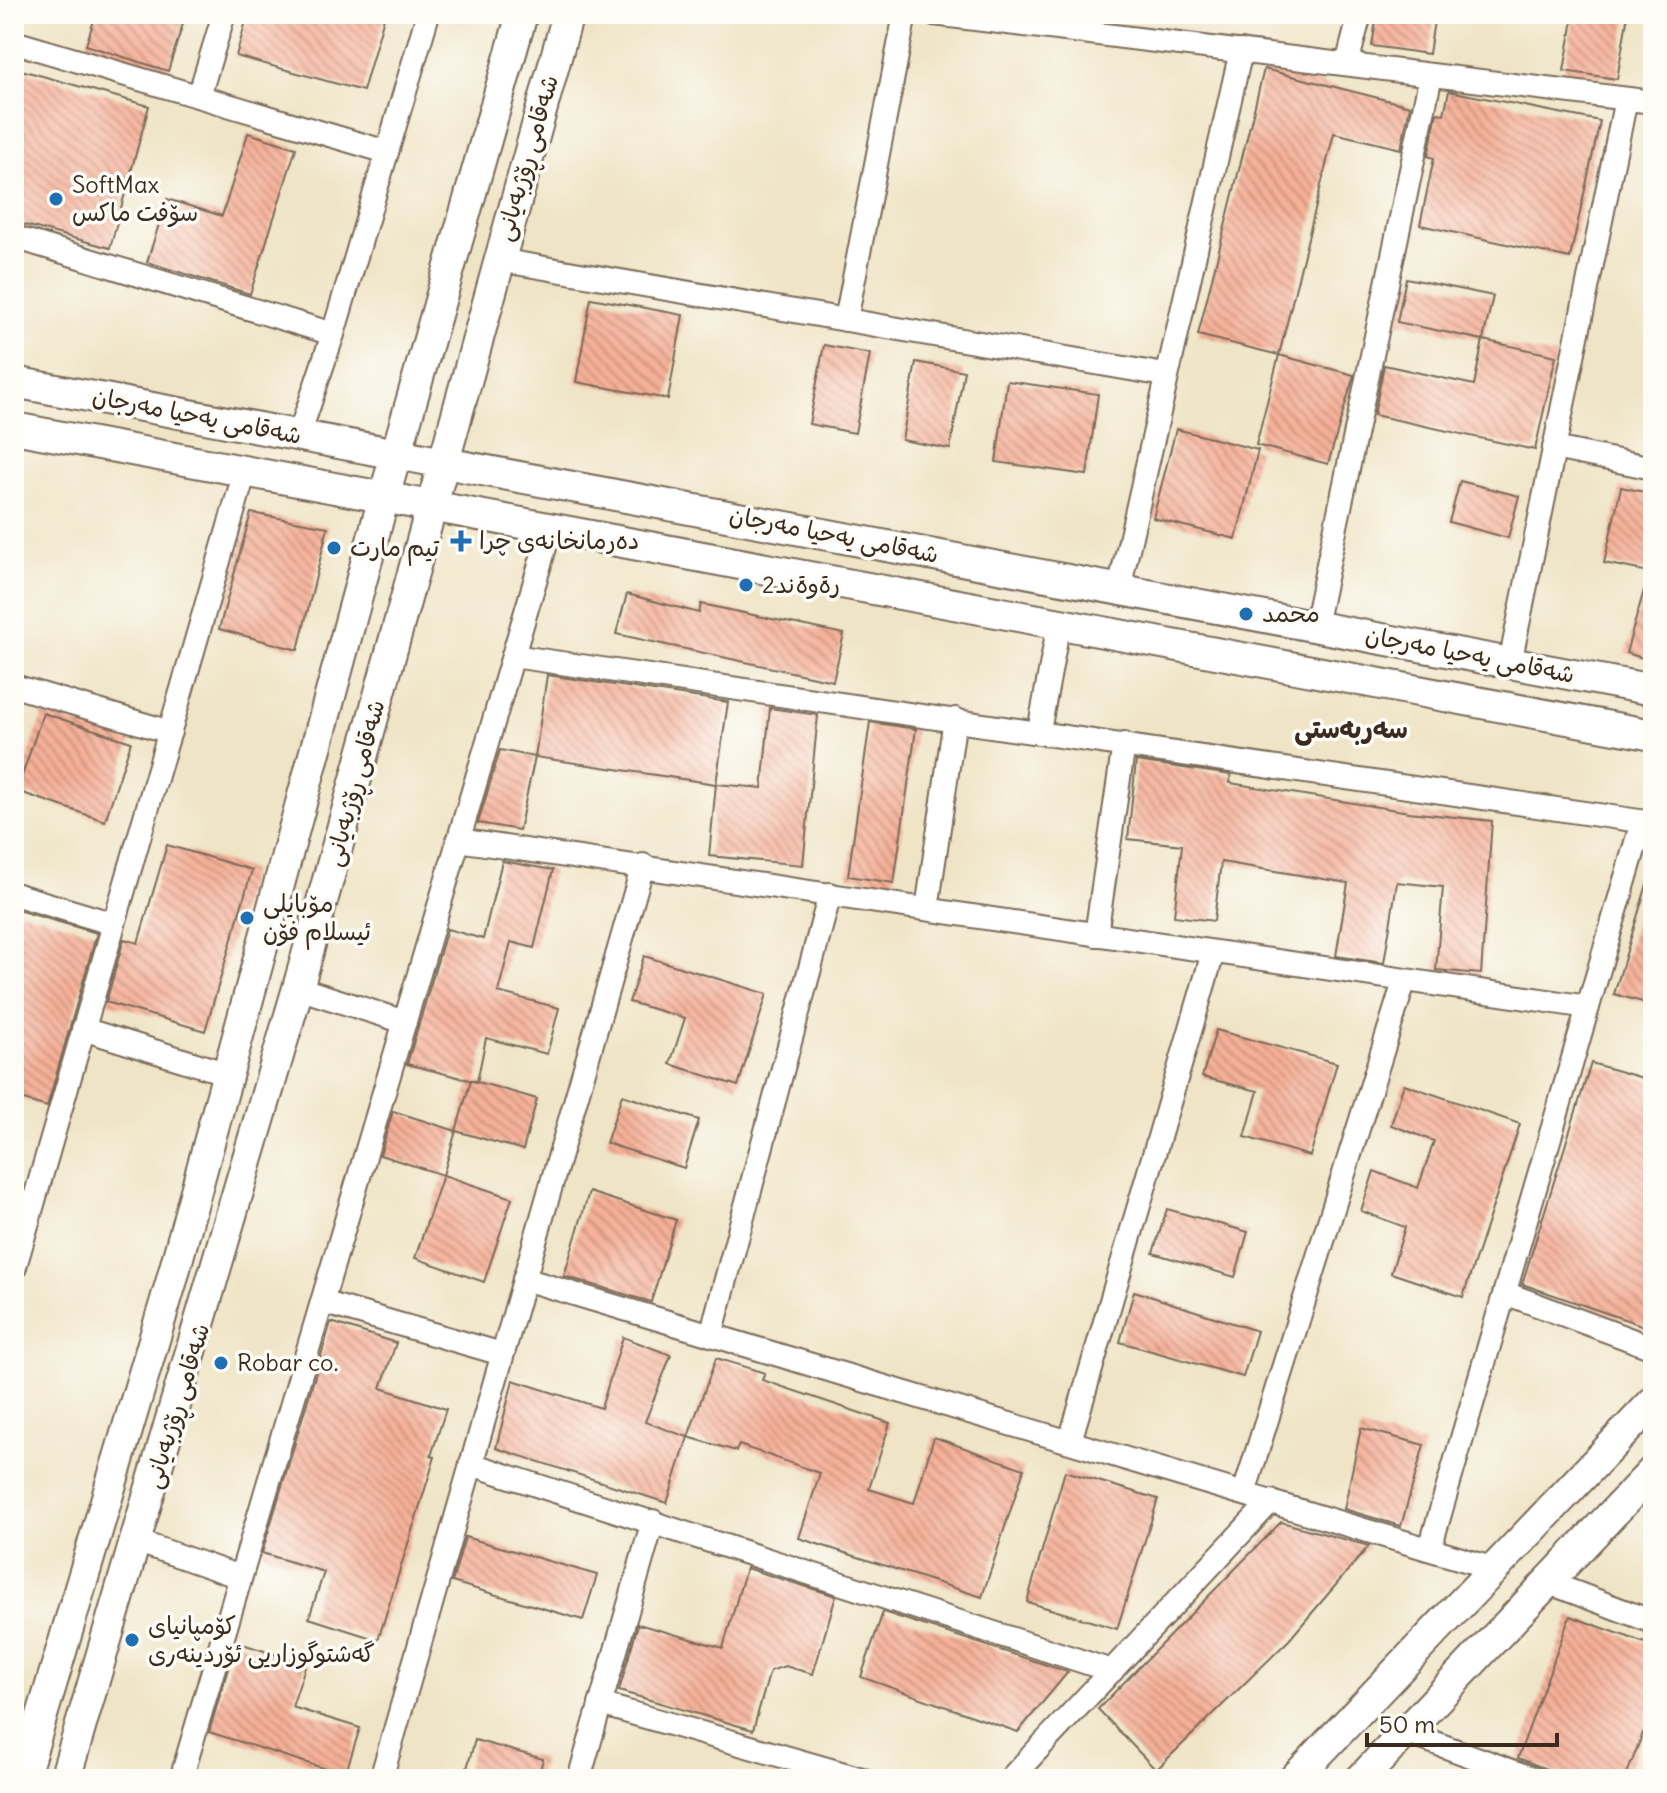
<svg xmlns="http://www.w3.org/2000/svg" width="1667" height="1793" viewBox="0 0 1667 1793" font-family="Delius,'Playpen Sans Arabic',sans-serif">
<defs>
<pattern id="building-back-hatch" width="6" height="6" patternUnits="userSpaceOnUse" patternTransform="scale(2)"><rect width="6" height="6" fill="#f5b098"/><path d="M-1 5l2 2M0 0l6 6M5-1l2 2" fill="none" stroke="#c88f7b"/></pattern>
</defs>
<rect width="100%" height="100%" fill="#fdfcf7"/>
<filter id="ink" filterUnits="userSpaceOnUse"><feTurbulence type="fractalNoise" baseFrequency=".0125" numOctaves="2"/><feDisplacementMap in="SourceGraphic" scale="16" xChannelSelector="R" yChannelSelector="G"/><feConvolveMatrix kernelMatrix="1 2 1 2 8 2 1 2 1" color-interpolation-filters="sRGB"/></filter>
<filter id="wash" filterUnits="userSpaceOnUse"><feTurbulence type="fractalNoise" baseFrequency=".006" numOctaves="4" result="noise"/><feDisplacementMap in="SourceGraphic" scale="32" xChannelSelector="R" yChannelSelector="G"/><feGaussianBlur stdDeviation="1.8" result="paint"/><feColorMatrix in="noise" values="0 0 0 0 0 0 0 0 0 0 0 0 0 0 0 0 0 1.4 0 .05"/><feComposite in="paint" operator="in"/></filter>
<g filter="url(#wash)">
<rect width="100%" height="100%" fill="#efe4c6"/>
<g id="blocks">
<g fill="url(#building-back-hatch)">
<path d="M 96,14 L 186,14 L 168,71 L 86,45 Z"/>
<path d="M 248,14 L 267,14 L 304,23 L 307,14 L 385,14 L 363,91 L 236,56 Z"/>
<path d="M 1377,14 L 1435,14 L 1429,54 L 1372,46 Z"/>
<path d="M 1574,14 L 1628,14 L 1617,79 L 1564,71 Z"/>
<path d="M 14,68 L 149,106 L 110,248 L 14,222 Z"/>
<path d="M 1264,69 L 1410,106 L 1401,149 L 1334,133 L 1279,355 L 1198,335 Z"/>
<path d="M 1449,91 L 1600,121 L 1570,258 L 1420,225 L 1434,158 L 1428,156 L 1437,113 L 1444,114 Z"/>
<path d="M 248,133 L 296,148 L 250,294 L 147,262 L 167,199 L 222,216 Z"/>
<path d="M 1406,278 L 1493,296 L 1483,340 L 1397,322 Z"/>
<path d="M 591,298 L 683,315 L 668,399 L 576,382 Z"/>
<path d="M 1483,340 L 1556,356 L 1535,450 L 1374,415 L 1384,365 L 1474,385 Z"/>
<path d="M 824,345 L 870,354 L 855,433 L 809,424 Z"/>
<path d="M 1279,355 L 1354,375 L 1328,464 L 1256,445 Z"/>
<path d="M 916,362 L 964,371 L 950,449 L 902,440 Z"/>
<path d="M 1007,381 L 1098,394 L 1087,475 L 996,462 Z"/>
<path d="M 1176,429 L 1258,450 L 1236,539 L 1153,518 Z"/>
<path d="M 1460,481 L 1519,496 L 1508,538 L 1449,522 Z"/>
<path d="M 1621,487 L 1653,494 L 1653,552 L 1649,572 L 1604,563 Z"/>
<path d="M 251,513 L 328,527 L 298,650 L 219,629 Z"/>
<path d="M 1647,580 L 1653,580 L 1653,661 L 1626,653 Z"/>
<path d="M 627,594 L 699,613 L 701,604 L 844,634 L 833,681 L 616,634 Z"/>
<path d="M 547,675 L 728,702 L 716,784 L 535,757 Z"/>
<path d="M 770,708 L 818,715 L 803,865 L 709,856 L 716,784 L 762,788 Z"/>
<path d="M 43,713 L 131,742 L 105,821 L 17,791 Z"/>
<path d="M 870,722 L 916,729 L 894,883 L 848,876 Z"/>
<path d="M 500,750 L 535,757 L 519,830 L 478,823 Z"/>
<path d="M 1136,761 L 1231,775 L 1230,783 L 1409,812 L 1492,821 L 1481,974 L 1436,970 L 1443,887 L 1397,882 L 1384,963 L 1336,956 L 1348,883 L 1221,862 L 1214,921 L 1174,916 L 1182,845 L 1128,839 Z"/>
<path d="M 167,845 L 252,870 L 205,1031 L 106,1002 L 124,939 L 138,943 Z"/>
<path d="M 502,861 L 553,870 L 534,948 L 511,942 L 498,992 L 559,1008 L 547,1054 L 486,1038 L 477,1082 L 407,1064 L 447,929 L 483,939 Z"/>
<path d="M 1648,881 L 1653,882 L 1653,1005 L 1614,994 Z"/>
<path d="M 14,909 L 97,933 L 47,1107 L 14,1097 Z"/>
<path d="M 644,956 L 767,994 L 738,1086 L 670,1064 L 685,1018 L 629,1002 Z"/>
<path d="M 1216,1030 L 1337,1063 L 1310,1156 L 1245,1137 L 1258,1091 L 1202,1077 Z"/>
<path d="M 1591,1063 L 1653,1081 L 1653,1307 L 1647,1327 L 1522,1284 Z"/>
<path d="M 471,1080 L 537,1099 L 523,1150 L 456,1131 Z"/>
<path d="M 1404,1084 L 1520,1124 L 1463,1297 L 1391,1273 L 1405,1227 L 1361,1211 L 1374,1171 L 1418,1188 L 1434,1141 L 1391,1125 Z"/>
<path d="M 622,1095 L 699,1120 L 684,1168 L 606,1143 Z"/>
<path d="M 393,1111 L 456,1131 L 443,1175 L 380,1155 Z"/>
<path d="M 443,1175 L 512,1198 L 484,1282 L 415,1258 Z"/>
<path d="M 589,1192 L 676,1220 L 651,1302 L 564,1276 Z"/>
<path d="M 1167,1209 L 1248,1232 L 1235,1277 L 1153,1253 Z"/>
<path d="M 1134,1291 L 1257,1331 L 1243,1377 L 1120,1342 Z"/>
<path d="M 331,1322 L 396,1343 L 381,1388 L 446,1409 L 431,1456 L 435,1457 L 378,1640 L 309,1618 L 324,1572 L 262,1553 Z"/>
<path d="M 623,1337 L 671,1355 L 645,1422 L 688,1437 L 667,1503 L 496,1448 L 513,1380 L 601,1408 Z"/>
<path d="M 716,1358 L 765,1373 L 762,1380 L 890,1423 L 869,1489 L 914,1503 L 934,1437 L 1024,1469 L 982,1597 L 799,1538 L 820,1473 L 739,1445 L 736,1451 L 688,1437 Z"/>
<path d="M 1361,1428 L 1424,1445 L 1401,1526 L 1344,1509 Z"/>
<path d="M 1065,1471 L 1158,1499 L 1117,1629 L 1027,1602 Z"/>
<path d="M 1281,1522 L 1369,1546 L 1289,1640 L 1156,1770 L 1098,1709 Z"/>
<path d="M 465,1537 L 597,1575 L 583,1620 L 452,1582 Z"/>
<path d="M 746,1568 L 836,1596 L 813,1674 L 785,1666 L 770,1671 L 753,1730 L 619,1691 L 638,1624 L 723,1648 Z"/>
<path d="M 883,1612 L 1068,1672 L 1018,1732 L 861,1677 Z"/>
<path d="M 1570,1616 L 1653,1646 L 1653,1736 L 1643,1733 L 1625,1779 L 1572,1779 L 1518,1758 Z"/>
<path d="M 236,1642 L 306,1664 L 292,1707 L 360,1728 L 345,1775 L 209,1732 Z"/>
<path d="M 475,1740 L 543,1759 L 538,1779 L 464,1779 Z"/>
</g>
</g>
</g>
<g filter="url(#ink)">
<use href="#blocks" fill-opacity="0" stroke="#7a6b59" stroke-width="2"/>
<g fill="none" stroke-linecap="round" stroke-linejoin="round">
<defs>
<g id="street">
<path d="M 934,14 L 1653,102"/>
<path d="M 14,42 L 387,152"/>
<path d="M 1347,64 L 1360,14"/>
<path d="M 199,96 L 224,14"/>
<path d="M 14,237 L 333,334"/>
<path d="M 499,260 L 1165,375"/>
<path d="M 846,320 L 905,14"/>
<path d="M 299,435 L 333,334 L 428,14"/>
<path d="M 1554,448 L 1653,468"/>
<path d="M 1119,589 L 1241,51"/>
<path d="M 1315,626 L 1431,75"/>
<path d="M 513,656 L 1653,823"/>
<path d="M 1510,663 L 1626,99"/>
<path d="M 14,686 L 170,732"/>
<path d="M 1039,731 L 1059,623"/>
<path d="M 458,840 L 1588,1007"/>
<path d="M 14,894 L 114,924"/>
<path d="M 927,909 L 955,719"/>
<path d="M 1096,935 L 1124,744"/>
<path d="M 298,988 L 405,1022"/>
<path d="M 83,1029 L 228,1074"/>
<path d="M 14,1270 L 245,471"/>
<path d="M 524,1279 L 1495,1569"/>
<path d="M 1505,1293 L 1653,1348"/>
<path d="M 322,1302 L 502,1354"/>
<path d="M 711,1335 L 830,894"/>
<path d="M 1070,1441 L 1213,953"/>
<path d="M 471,1464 L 1112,1671"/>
<path d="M 1244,1493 L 1404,982"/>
<path d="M 136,1541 L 240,1577"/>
<path d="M 1430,1548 L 1642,822"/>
<path d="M 1547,1582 L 1653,1622"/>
<path d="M 600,1704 L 862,1779"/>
<path d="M 1405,1732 L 1534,1779"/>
<path d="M 181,1779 L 551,527"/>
<path d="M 381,1779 L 643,865"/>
<path d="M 579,1779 L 653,1521"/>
<path d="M 1010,1779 L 1271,1501"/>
</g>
<g id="secondary">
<path d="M 14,382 L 1653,690"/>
<path d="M 14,428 L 1653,735"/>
<path d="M 23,1779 L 171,1283 L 384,497 L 522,14"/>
<path d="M 65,1779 L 298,988 L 568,14"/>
<path d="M 1294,1779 L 1653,1402"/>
<path d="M 1361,1779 L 1653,1471"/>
</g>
</defs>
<use href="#street" stroke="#7a6b59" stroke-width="26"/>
<use href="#secondary" stroke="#7a6b59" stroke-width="34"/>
<use href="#street" stroke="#fff" stroke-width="22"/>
<use href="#secondary" stroke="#fff" stroke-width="30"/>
</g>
</g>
<g fill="#1f6fb2" stroke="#fdfcf7" stroke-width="3">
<circle cx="56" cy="199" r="8"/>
<path d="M457 529h8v8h8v8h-8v8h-8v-8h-8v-8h8z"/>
<circle cx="334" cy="548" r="8"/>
<circle cx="746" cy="585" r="8"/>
<circle cx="1246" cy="614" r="8"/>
<circle cx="247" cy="918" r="8"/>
<circle cx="221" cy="1363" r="8"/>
<circle cx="132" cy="1640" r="8"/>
</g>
<g text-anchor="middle" stroke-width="7" stroke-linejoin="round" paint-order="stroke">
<g font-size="24" fill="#3b2a1e" stroke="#fdfcf7">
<text transform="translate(527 158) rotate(-74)" y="8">شەقامی ڕۆژبەیانی</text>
<text transform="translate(197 416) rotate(11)" y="8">شەقامی یەحیا مەرجان</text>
<text transform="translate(834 535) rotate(11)" y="8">شەقامی یەحیا مەرجان</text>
<text transform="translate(1470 655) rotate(11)" y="8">شەقامی یەحیا مەرجان</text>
<text transform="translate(355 783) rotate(-75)" y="8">شەقامی ڕۆژبەیانی</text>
<text transform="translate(177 1406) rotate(-73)" y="8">شەقامی ڕۆژبەیانی</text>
</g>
<g font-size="24" fill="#3b2a1e" stroke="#fdfcf7" text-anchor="start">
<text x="72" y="193">SoftMax<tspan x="72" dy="28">سۆفت ماکس</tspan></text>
<text x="479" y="549">دەرمانخانەی چرا</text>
<text x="350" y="556">تیم مارت</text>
<text x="762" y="593">رةوةند2</text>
<text x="1262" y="622">محمد</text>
<text x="263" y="912">مۆبایلی<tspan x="263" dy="28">ئیسلام فۆن</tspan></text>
<text x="237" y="1371">Robar co.</text>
<text x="148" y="1634">کۆمپانیای<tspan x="148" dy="28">گەشتوگوزاریی ئۆردینەری</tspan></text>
</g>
<g font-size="26" font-weight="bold" fill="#3b2a1e" stroke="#fdfcf7">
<text x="1351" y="738">سه‌ربه‌ستی</text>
</g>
</g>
<rect width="1667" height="1793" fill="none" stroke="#fdfcf7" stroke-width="48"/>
<path d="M1367 1733v12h190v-12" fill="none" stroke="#3b2a1e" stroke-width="4"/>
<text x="1379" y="1733" font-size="24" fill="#3b2a1e" stroke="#fdfcf7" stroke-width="6" paint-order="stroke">50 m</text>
</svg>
